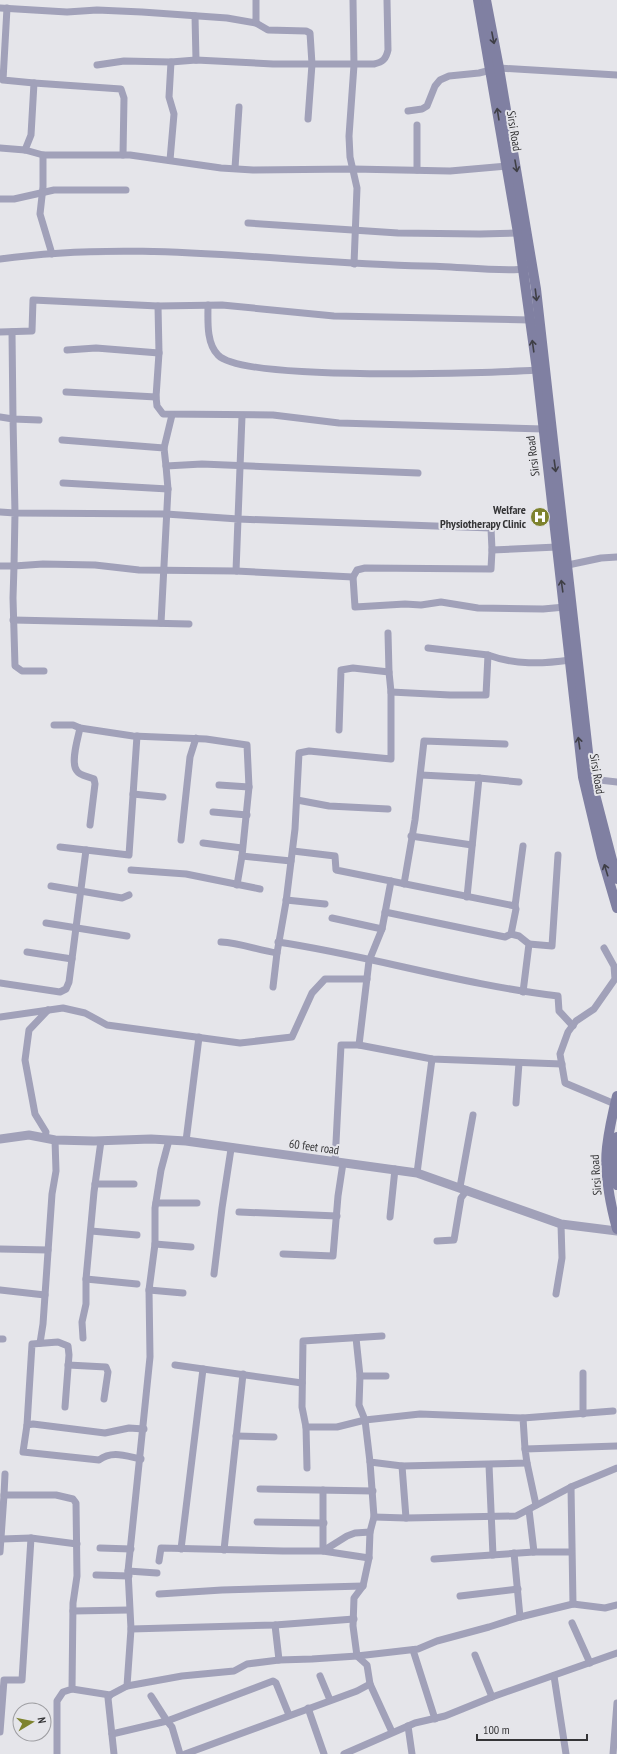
<svg xmlns="http://www.w3.org/2000/svg" width="617" height="1754" viewBox="0 0 617 1754" font-family="'PT Sans Narrow',sans-serif">
<rect width="100%" height="100%" fill="#e5e5ea"/>
<g fill="none" stroke-linecap="round" stroke-linejoin="round">
<g stroke="#a1a1b9" stroke-width="7">
<path d="M 353,0 L 354,65 L 349,136 L 350,157 L 357,188 L 354,264"/>
<path d="M 0,8 L 67,12 L 97,10 L 142,12 L 227,18 L 256,23 L 256,0"/>
<path d="M 7,8 L 3,80 L 34,83 L 31,135 L 25,150"/>
<path d="M 195,16 L 196,60"/>
<path d="M 256,23 L 268,30 L 306,31 L 310,33 L 312,64 L 308,119"/>
<path d="M 97,65 L 124,61 L 171,62 L 196,60 L 273,64 L 374,64 C 383,62 386,59 388,50 L 387,0"/>
<path d="M 34,83 L 121,89 L 124,98 L 123,155"/>
<path d="M 408,111 L 422,109 L 427,106 L 435,86 L 440,80 L 449,76 L 479,73 L 499,68 L 617,75"/>
<path d="M 0,148 L 25,150 L 43,155 L 130,155 L 221,168 L 253,170 L 353,169 L 450,171 L 507,166"/>
<path d="M 43,155 L 43,187 L 40,214 L 52,254"/>
<path d="M 170,160 L 174,114 L 169,97 L 171,62"/>
<path d="M 235,168 L 239,107"/>
<path d="M 417,170 L 417,125"/>
<path d="M 0,199 L 14,199 L 54,190 L 126,190"/>
<path d="M 248,223 L 398,233 L 480,234 L 518,233"/>
<path d="M 0,259 C 141,239 282,263 424,266 C 455,266 496,272 527,269"/>
<path d="M 208,305 C 208,320 206,343 218,355 C 243,382 490,373 537,370"/>
<path d="M 158,306 L 159,353 L 156,397 L 157,406 L 163,414 L 273,415 L 339,423 L 543,429"/>
<path d="M 0,332 L 32,331 L 33,300 L 158,306 L 222,305 L 334,316 L 530,320"/>
<path d="M 12,332 L 13,419 L 39,420"/>
<path d="M 67,350 L 96,348 L 159,353"/>
<path d="M 66,392 L 156,397"/>
<path d="M 242,416 L 238,519 L 491,528 L 492,550 L 557,547"/>
<path d="M 0,417 L 13,419 L 15,513 L 166,514 L 238,519 L 236,571"/>
<path d="M 62,440 L 164,448 L 166,466 L 202,464 L 418,473"/>
<path d="M 164,448 L 172,415"/>
<path d="M 63,483 L 168,489"/>
<path d="M 0,512 L 15,513 L 14,566 L 43,564 L 95,565 L 139,570 L 236,571 L 353,577"/>
<path d="M 492,550 L 491,569 L 365,568 L 357,570 L 353,577 L 355,607 L 405,604 L 421,605 L 441,602 L 478,608 L 543,609 L 565,607"/>
<path d="M 568,565 L 601,558 L 617,557"/>
<path d="M 0,566 L 14,566 L 13,598 L 15,666 L 22,671 L 44,671"/>
<path d="M 13,620 L 189,624"/>
<path d="M 161,623 L 168,489 L 166,466"/>
<path d="M 388,633 L 389,672"/>
<path d="M 428,648 L 488,655"/>
<path d="M 391,692 L 450,695 L 486,695 L 488,655 C 515,665 542,664 570,660"/>
<path d="M 54,725 L 73,725 L 80,728 L 133,736 L 206,739 L 247,745 L 249,787 L 242,856 L 291,861"/>
<path d="M 80,728 C 78,738 70,763 77,771 C 80,776 88,776 94,779 L 95,784 L 90,825"/>
<path d="M 421,775 L 479,778 L 467,897"/>
<path d="M 479,778 L 519,782"/>
<path d="M 591,779 L 617,782"/>
<path d="M 219,785 L 249,787"/>
<path d="M 133,794 L 163,797"/>
<path d="M 297,800 L 329,806 L 388,809"/>
<path d="M 213,812 L 247,815"/>
<path d="M 411,836 L 472,845"/>
<path d="M 181,840 L 190,757 L 196,738"/>
<path d="M 203,843 L 242,848"/>
<path d="M 60,847 L 129,855 L 137,736"/>
<path d="M 293,851 L 335,856 L 336,870 L 515,906 L 523,846"/>
<path d="M 131,870 L 186,874 L 260,889"/>
<path d="M 404,884 L 415,820 L 424,741 L 505,744"/>
<path d="M 237,885 L 242,856"/>
<path d="M 51,886 L 122,898 L 129,895"/>
<path d="M 286,900 L 325,904"/>
<path d="M 385,912 L 505,937 L 511,934 L 516,909 L 515,906"/>
<path d="M 332,918 L 382,929"/>
<path d="M 46,923 L 127,936"/>
<path d="M 511,934 L 519,936 L 529,944 L 523,992"/>
<path d="M 221,942 C 240,943 258,950 277,953 L 286,902 L 295,829 L 299,753 L 309,751 L 391,759 L 391,692 L 389,672 L 353,668 L 341,670 L 339,730"/>
<path d="M 278,942 C 372,956 463,985 558,996 L 559,1011 L 573,1026"/>
<path d="M 529,944 L 552,946 L 558,855"/>
<path d="M 604,948 L 614,966 L 615,979 L 594,1009 L 576,1021 L 568,1032 L 560,1054 L 565,1083 L 615,1104"/>
<path d="M 27,952 L 72,959"/>
<path d="M 0,983 L 60,992 L 66,989 L 69,982 L 86,850"/>
<path d="M 273,987 L 277,953"/>
<path d="M 0,1017 L 63,1008 L 85,1013 L 107,1025 L 240,1043 L 292,1037 L 312,993 L 325,979 L 367,979"/>
<path d="M 359,1045 L 369,961 L 382,929 L 391,881"/>
<path d="M 516,1103 L 519,1063"/>
<path d="M 45,1138 L 46,1132 L 35,1114 L 25,1060 L 29,1030 L 48,1010"/>
<path d="M 186,1141 L 199,1037"/>
<path d="M 335,1162 L 341,1045 L 359,1045 L 432,1059 L 562,1064"/>
<path d="M 417,1173 L 432,1059"/>
<path d="M 95,1184 L 134,1184"/>
<path d="M 460,1187 L 473,1115"/>
<path d="M 156,1203 L 197,1203"/>
<path d="M 239,1212 L 337,1216"/>
<path d="M 390,1217 L 395,1169"/>
<path d="M 91,1231 L 137,1235"/>
<path d="M 437,1241 L 454,1240 L 461,1198 L 467,1190"/>
<path d="M 155,1244 L 191,1247"/>
<path d="M 0,1249 L 48,1250"/>
<path d="M 283,1254 L 333,1256 L 338,1196 L 343,1163"/>
<path d="M 214,1274 L 222,1208 L 231,1149"/>
<path d="M 86,1279 L 137,1284"/>
<path d="M 0,1290 L 45,1295"/>
<path d="M 149,1290 L 183,1293"/>
<path d="M 556,1294 L 562,1258 L 561,1224"/>
<path d="M 382,1336 L 303,1341 L 302,1407 L 306,1427 L 337,1427 L 365,1420 L 370,1462 L 402,1466 L 527,1463 L 525,1449 L 617,1446"/>
<path d="M 83,1338 L 82,1322 L 86,1304 L 86,1279 L 94,1192 L 101,1141"/>
<path d="M 356,1338 L 360,1376 L 359,1405 L 365,1420 L 420,1414 L 523,1418 L 525,1449"/>
<path d="M 0,1339 L 3,1339"/>
<path d="M 40,1343 L 43,1324 L 52,1194 L 56,1171 L 55,1140"/>
<path d="M 68,1365 L 106,1367 L 108,1372 L 104,1399"/>
<path d="M 175,1365 L 302,1383"/>
<path d="M 360,1376 L 386,1376"/>
<path d="M 583,1414 L 583,1373"/>
<path d="M 523,1418 L 613,1411"/>
<path d="M 27,1425 L 32,1344 L 58,1342 L 68,1346 L 69,1355 L 65,1407"/>
<path d="M 306,1427 L 307,1468"/>
<path d="M 236,1436 L 274,1437"/>
<path d="M 141,1459 C 126,1456 112,1450 99,1460 L 23,1452 L 27,1425 L 33,1424 L 105,1433 L 129,1428 L 144,1429"/>
<path d="M 527,1463 L 536,1505"/>
<path d="M 489,1465 L 493,1555"/>
<path d="M 402,1466 L 406,1518"/>
<path d="M 5,1474 L 4,1495 L 56,1495 L 73,1499 L 76,1503 L 77,1576 L 73,1603 L 72,1689 L 63,1692 L 57,1701 L 57,1754"/>
<path d="M 571,1487 L 573,1604"/>
<path d="M 260,1489 L 373,1491"/>
<path d="M 323,1490 L 323,1551 L 369,1558"/>
<path d="M 529,1510 L 534,1552"/>
<path d="M 374,1517 L 406,1518 L 516,1516 L 571,1487 L 617,1468"/>
<path d="M 257,1522 L 324,1523"/>
<path d="M 31,1538 L 77,1544"/>
<path d="M 100,1548 L 131,1549"/>
<path d="M 181,1549 L 203,1369"/>
<path d="M 224,1550 L 243,1374"/>
<path d="M 0,1552 L 4,1495"/>
<path d="M 514,1553 L 520,1617"/>
<path d="M 434,1559 L 534,1552 L 571,1552"/>
<path d="M 159,1561 L 161,1548 L 283,1551 L 323,1551 L 347,1536 L 355,1533 L 370,1532"/>
<path d="M 128,1571 L 157,1573"/>
<path d="M 96,1575 L 129,1576"/>
<path d="M 159,1594 L 222,1590 L 363,1586"/>
<path d="M 460,1596 L 518,1589"/>
<path d="M 73,1611 L 129,1610"/>
<path d="M 572,1623 L 590,1663"/>
<path d="M 275,1625 L 279,1660"/>
<path d="M 131,1629 L 275,1625 L 354,1619"/>
<path d="M 413,1650 L 435,1719"/>
<path d="M 475,1655 L 492,1697"/>
<path d="M 320,1676 L 330,1700"/>
<path d="M 554,1676 L 566,1754"/>
<path d="M 127,1686 L 182,1676 L 234,1671 L 247,1664 L 279,1660 L 312,1659 L 357,1656 L 353,1626 L 354,1598 L 363,1586 L 369,1558 L 370,1532 L 374,1517 L 370,1462"/>
<path d="M 72,1689 L 110,1695"/>
<path d="M 151,1696 L 167,1721 L 273,1681 L 276,1683 L 289,1715"/>
<path d="M 308,1708 L 324,1754"/>
<path d="M 408,1726 L 412,1754"/>
<path d="M 0,1732 L 4,1680 L 22,1680 L 31,1538 L 2,1539"/>
<path d="M 392,1732 L 370,1684 L 367,1665 L 357,1656 L 418,1649 L 437,1641 L 489,1627 L 520,1617 L 573,1604 L 605,1608 L 617,1605"/>
<path d="M 112,1734 L 167,1721 L 172,1727 L 180,1754"/>
<path d="M 114,1754 L 108,1698 L 110,1695 L 127,1686 L 131,1629 L 128,1571 L 150,1357 L 149,1290 L 155,1244 L 155,1208 L 161,1170 L 169,1140"/>
<path d="M 185,1754 L 357,1691 L 370,1684"/>
<path d="M 344,1754 L 415,1723 L 445,1716 L 492,1697 L 617,1653"/>
<path d="M 613,1754 L 617,1703"/>
</g>
<path stroke="#a1a1b9" stroke-width="9" d="M 0,1139 L 29,1135 L 55,1140 L 94,1141 L 151,1139 L 186,1141 L 417,1173 L 561,1224 L 617,1231"/>
<g stroke="#8080a2" stroke-width="10">
<path d="M 478,0 L 518,233 L 537,370 L 583,777 L 602,857 L 617,908"/>
<path d="M 486,0 L 499,68 L 536,289 L 591,779 L 617,879"/>
<path d="M 617,1096 C 613,1112 609,1130 607,1147 C 604,1174 610,1203 617,1229"/>
<path d="M 617,1137 C 613,1153 614,1169 617,1185"/>
</g>
</g>
<defs><path id="oneway-shaft" d="M-6 0H5M1.5-3L5.5 0L1.5 3" fill="none" stroke-width="1.6" stroke-linecap="round" stroke-linejoin="round"/></defs>
<g stroke="#3f3f46">
<use href="#oneway-shaft" transform="translate(493 38) rotate(79)"/>
<use href="#oneway-shaft" transform="translate(498 114) rotate(-99)"/>
<use href="#oneway-shaft" transform="translate(516 166) rotate(80)"/>
<use href="#oneway-shaft" transform="translate(536 295) rotate(83)"/>
<use href="#oneway-shaft" transform="translate(533 346) rotate(-98)"/>
<use href="#oneway-shaft" transform="translate(555 466) rotate(82)"/>
<use href="#oneway-shaft" transform="translate(562 586) rotate(-98)"/>
<use href="#oneway-shaft" transform="translate(579 743) rotate(-98)"/>
<use href="#oneway-shaft" transform="translate(606 870) rotate(-107)"/>
</g>
<defs>
<symbol id="hospital-disc" viewBox="-11 -11 22 22"><circle r="9.5" fill="#7e832e" stroke="#e5e5ea"/><path d="M-5-5h3v3.5h4V-5h3V5h-3V1.5h-4V5h-3Z" fill="#fff"/></symbol>
</defs>
<g fill-rule="evenodd">
<use href="#hospital-disc" x="529" y="506" width="22" height="22"/>
</g>
<g text-anchor="middle" stroke-width="4" stroke-linejoin="round" paint-order="stroke">
<g font-size="12" fill="#343436" stroke="#e5e5ea">
<text transform="translate(514 131) rotate(81)" y="4">Sirsi Road</text>
<text transform="translate(533 456) rotate(-97)" y="4">Sirsi Road</text>
<text transform="translate(597 774) rotate(81)" y="4">Sirsi Road</text>
<text transform="translate(314 1147) rotate(8)" y="4">60 feet road</text>
<text transform="translate(596 1175) rotate(-94)" y="4">Sirsi Road</text>
</g>
<g font-size="12" font-weight="bold" fill="#343436" stroke="#e5e5ea" text-anchor="end">
<text x="526" y="514">Welfare<tspan x="526" dy="14">Physiotherapy Clinic</tspan></text>
</g>
</g>
<g transform="translate(32 1722) rotate(80)"><circle r="19" fill="#e5e5ea" stroke="#9e9ea2"/>
<path d="M0-3L7 15L0 10L-7 15Z" fill="#7e832e"/>
<text y="-6" font-size="11" font-weight="bold" text-anchor="middle" fill="#343436">N</text>
</g>
<path d="M477 1734v6h110v-6" fill="none" stroke="#343436" stroke-width="2"/>
<text x="483" y="1734" font-size="12" fill="#343436" stroke="#e5e5ea" stroke-width="3" paint-order="stroke">100 m</text>
</svg>
